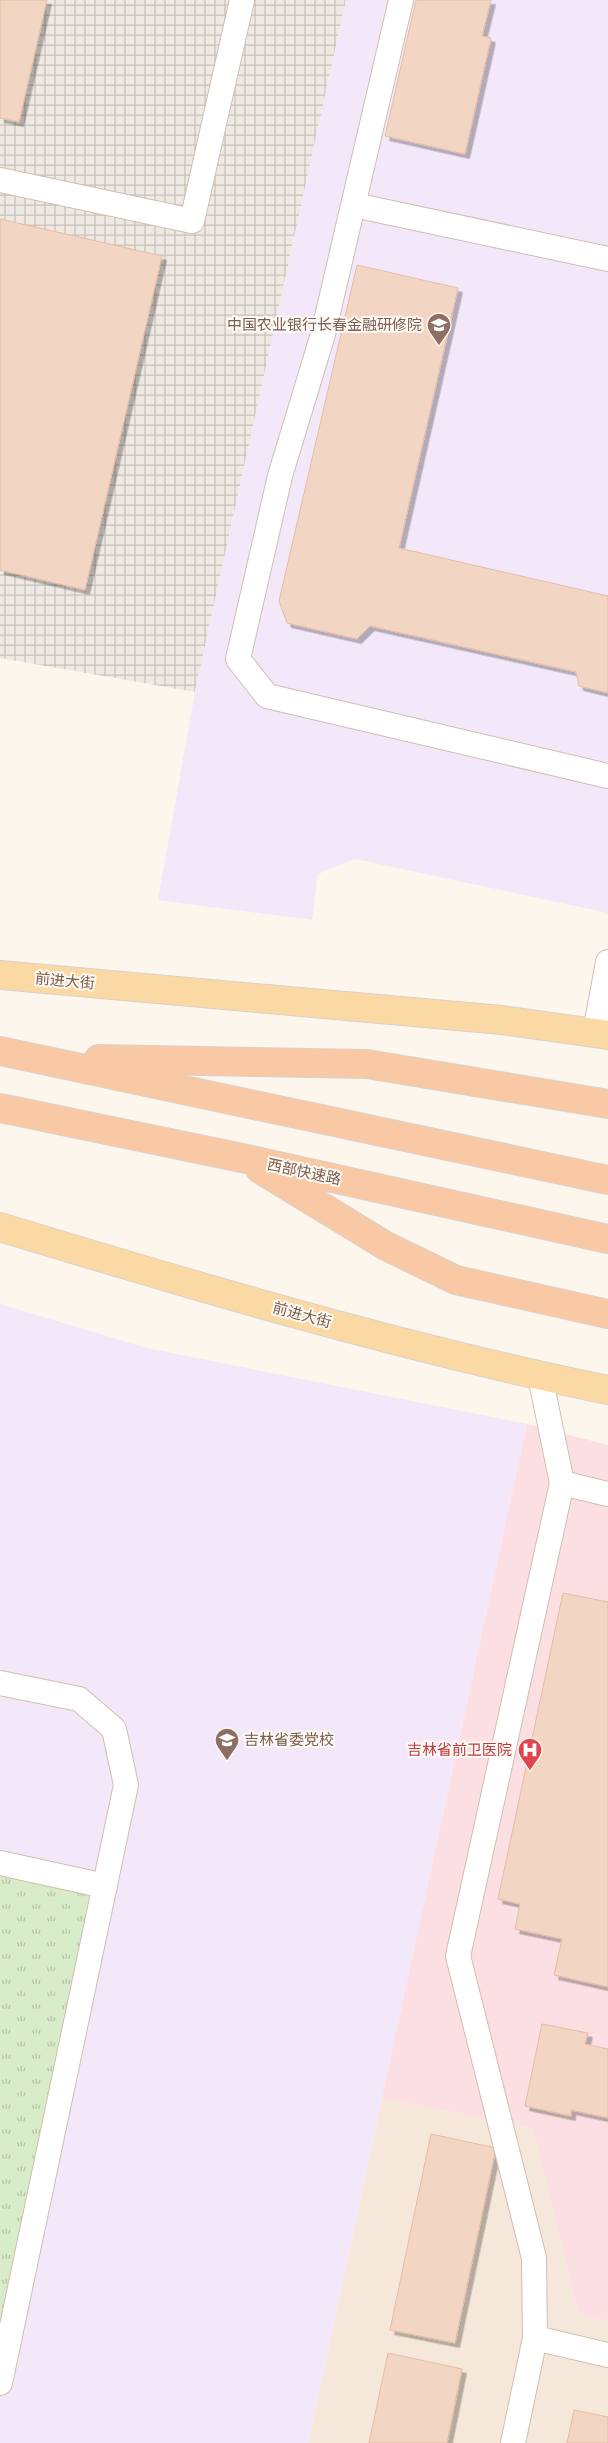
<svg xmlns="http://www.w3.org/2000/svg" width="608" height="2443" viewBox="0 0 608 2443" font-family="'Fira Sans Condensed','Noto Sans SC',sans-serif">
<defs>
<pattern id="industrial-grid" width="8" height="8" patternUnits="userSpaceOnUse" patternTransform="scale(1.25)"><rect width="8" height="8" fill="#efe9e4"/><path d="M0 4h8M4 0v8" fill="none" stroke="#c7c0bb"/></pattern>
<pattern id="grass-tufts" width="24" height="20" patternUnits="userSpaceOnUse" patternTransform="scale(1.25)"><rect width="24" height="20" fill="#d8ecc9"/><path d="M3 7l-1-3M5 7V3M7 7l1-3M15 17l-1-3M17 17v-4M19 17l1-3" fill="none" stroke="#b4c2a5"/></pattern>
<filter id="shadow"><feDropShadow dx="4.5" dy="4.5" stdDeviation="0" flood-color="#0004"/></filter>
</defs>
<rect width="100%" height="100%" fill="#fdf6ec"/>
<path fill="#f5e8da" d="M 382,2098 L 533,2129 L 578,2314 L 608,2321 L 608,2443 L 308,2443 Z"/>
<path fill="url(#industrial-grid)" d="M 0,0 L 346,0 L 195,692 L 0,658 Z"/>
<g fill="#f3e8fa">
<path d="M 346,0 L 608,0 L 608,913 L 355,859 L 318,874 L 312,920 L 158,900 L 195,692 Z"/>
<path d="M 0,1304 L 147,1348 L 527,1424 L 308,2443 L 0,2443 Z"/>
</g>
<path fill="#fbdfe3" d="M 527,1424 L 608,1445 L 608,2321 L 578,2314 L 533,2129 L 382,2098 Z"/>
<path fill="url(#grass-tufts)" d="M 0,1863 L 105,1886 L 0,2383 Z"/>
<g fill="#f3d5c3" stroke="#e6bba3" filter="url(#shadow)">
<path d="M 0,0 L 47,0 L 19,122 L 0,118 Z"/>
<path d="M 416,0 L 491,0 L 482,36 L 491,38 L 465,154 L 385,136 Z"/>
<path d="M 0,219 L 162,256 L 85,590 L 0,570 Z"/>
<path d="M 357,265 L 458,288 L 399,548 L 608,596 L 608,693 L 579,686 L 576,672 L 370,626 L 357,639 L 287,623 L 279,601 Z"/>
<path d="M 563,1593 L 608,1602 L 608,1987 L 554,1975 L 562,1939 L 515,1929 L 520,1904 L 498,1899 Z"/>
<path d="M 542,2024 L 588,2033 L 585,2044 L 608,2049 L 608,2118 L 571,2110 L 571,2116 L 525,2106 Z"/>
<path d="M 431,2134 L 496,2148 L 455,2343 L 390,2330 Z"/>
<path d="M 388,2353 L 462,2369 L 447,2443 L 369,2443 Z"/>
<path d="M 574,2410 L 608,2417 L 608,2443 L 567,2443 Z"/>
</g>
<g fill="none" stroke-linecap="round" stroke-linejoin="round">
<defs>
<g id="service">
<path d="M 401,0 L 323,334 L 280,476 L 238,659 L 267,696 L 608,776"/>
<path d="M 0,180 L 192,221 L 242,0"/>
<path d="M 354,205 L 608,259"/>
<path d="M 595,1032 L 608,962"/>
<path d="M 540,1376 L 562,1483"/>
<path d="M 608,1494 L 562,1483 L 458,1956 L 534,2258 L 535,2338 L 608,2355"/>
<path d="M 0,1683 L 79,1699 L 114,1729 L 126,1785 L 0,2383"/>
<path d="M 0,1863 L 105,1886"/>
<path d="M 513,2443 L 535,2338"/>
</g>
<g id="primary">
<path d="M 0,975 L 502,1020 L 608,1035"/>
<path d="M 0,1227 C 201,1288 403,1348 608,1390"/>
</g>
<g id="trunk">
<path d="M 0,1051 L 608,1180"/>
<path d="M 99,1059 L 367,1064 L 608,1104"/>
<path d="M 0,1108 L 242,1158 L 608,1239"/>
<path d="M 260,1169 L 386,1246 L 456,1280 L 608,1314"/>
</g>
</defs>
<use href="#service" stroke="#d1beb0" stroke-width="26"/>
<use href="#primary" stroke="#dad1cd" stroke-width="30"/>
<use href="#trunk" stroke="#dad1cd" stroke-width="30"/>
<use href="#service" stroke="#fff" stroke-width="24"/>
<use href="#primary" stroke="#fbd9a5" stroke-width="28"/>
<use href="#trunk" stroke="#f9c8a4" stroke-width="28"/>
</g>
<defs>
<symbol id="university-pin" viewBox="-11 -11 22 30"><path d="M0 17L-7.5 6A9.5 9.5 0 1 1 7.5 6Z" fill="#8d6e63" stroke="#fffaf3"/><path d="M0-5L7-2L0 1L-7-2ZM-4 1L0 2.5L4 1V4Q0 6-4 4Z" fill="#fff"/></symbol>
<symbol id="hospital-pin" viewBox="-11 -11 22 30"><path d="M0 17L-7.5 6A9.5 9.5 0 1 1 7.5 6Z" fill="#e0444e" stroke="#fffaf3"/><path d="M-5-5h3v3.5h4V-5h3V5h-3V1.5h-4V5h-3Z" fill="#fff"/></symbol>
</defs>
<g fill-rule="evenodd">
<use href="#university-pin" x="425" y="311" width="28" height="38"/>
<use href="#university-pin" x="213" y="1726" width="28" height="38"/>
<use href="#hospital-pin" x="516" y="1736" width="28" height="38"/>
</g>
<g text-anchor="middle" stroke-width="4" stroke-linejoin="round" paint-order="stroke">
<g font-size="15" fill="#785e54" stroke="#fffaf3" text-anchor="end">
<text x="422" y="330">中国农业银行长春金融研修院</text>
<text x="244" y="1745" text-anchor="start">吉林省委党校</text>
</g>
<g font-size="15" fill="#7a5c4d" stroke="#fffaf3">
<text transform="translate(65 981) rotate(5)" y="5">前进大街</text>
<text transform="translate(304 1172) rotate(12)" y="5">西部快速路</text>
<text transform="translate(302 1315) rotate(15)" y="5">前进大街</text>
</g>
<g font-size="15" fill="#be3a42" stroke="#fffaf3" text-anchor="end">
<text x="512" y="1755">吉林省前卫医院</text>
</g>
</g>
</svg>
